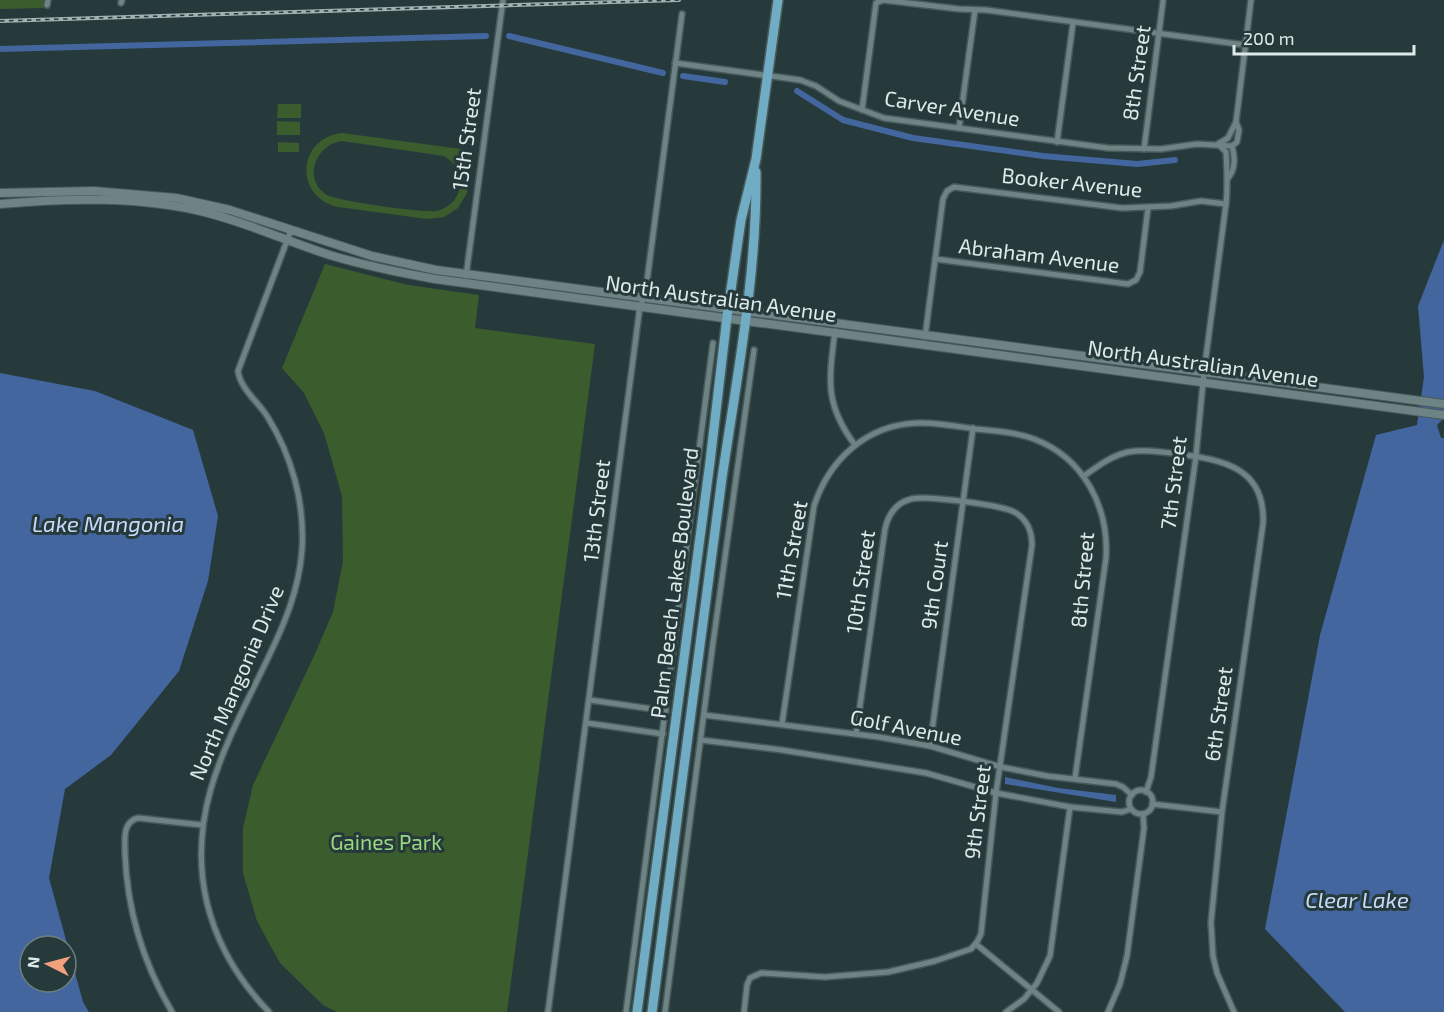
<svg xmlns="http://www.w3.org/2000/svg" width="1444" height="1012" viewBox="0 0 1444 1012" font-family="'Exo 2',sans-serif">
<rect width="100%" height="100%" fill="#273a3b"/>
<g fill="#3b5d2d" fill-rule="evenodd">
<path d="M 0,0 L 44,0 L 43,8 L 0,9 Z"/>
<path d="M 278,104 L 301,104 L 301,118 L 277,118 Z"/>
<path d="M 277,121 L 300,122 L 300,135 L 277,135 Z"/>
<path d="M 342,133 L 468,150 L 467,157 L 459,157 L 468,176 L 467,193 L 458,208 L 444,217 L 427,219 L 338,207 C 294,197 297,138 342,133 ZM 342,141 L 444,156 C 457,163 464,177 459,191 C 456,201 447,209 436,211 C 423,213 337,201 327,195 C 302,179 316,144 342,141 Z"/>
<path d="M 278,142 L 299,143 L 299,152 L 278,152 Z"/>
<path d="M 325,264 L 408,285 L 479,295 L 475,328 L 595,344 L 507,1012 L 337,1012 L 323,1005 L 280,963 L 257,921 L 243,873 L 243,828 L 253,785 L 314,656 L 333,612 L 343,561 L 342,496 L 324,433 L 304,393 L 282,368 Z"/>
</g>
<g fill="#43669f" fill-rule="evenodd">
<path d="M 1444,240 L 1444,418 L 1437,425 L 1441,438 L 1444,438 L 1444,1012 L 1345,1012 L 1265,929 L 1320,635 L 1376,435 L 1417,425 L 1424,377 L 1418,306 Z"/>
<path d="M 0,373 L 95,391 L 193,430 L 218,516 L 208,581 L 179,671 L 111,755 L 65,789 L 49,878 L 83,1002 L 89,1012 L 0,1012 ZM 30,946 L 66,946 L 66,982 L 30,982 Z"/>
<path d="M 1005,777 L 1058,788 L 1116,795 L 1116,802 L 1005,784 Z"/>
</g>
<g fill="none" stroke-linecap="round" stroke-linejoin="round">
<g stroke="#43669f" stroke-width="6">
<path d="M 509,36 L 663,73"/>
<path d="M 0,49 L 486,36"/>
<path d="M 683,76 L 725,82"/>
<path d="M 797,91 L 843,120 L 913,138 L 1043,156 L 1137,164 L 1175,160"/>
</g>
<defs>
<g id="street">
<path d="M 121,3 L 122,0"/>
<path d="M 47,5 L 48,0"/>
<path d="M 675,63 L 800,80 L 816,86 L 839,101 L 884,118 L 1108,148 L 1161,149 L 1197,144 L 1232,146"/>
<path d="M 862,110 L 876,3 L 883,0 L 959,9 L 986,10 L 1245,45"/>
<path d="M 959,128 L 975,10"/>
<path d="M 1057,142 L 1073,23"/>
<path d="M 1232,146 L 1237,142 L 1239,130 L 1236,122"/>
<path d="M 1144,149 L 1163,1"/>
<path d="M 1228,178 C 1236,169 1235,157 1232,146"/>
<path d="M 935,259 L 1128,284 L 1136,280 L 1140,272 L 1148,208"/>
<path d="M 466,276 L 503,0"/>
<path d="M 835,331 C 829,379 824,404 855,445"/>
<path d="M 925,337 L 943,199 L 947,191 L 954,187 L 1122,208 L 1171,206 L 1201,201 L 1226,204"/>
<path d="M 1084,476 C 1098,466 1111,456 1128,452 C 1145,449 1162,452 1179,454 C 1222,460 1266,467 1263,524 L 1222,812 L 1211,922 L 1213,956 L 1217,973 L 1234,1012"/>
<path d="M 590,700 L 666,711"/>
<path d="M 704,715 L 879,737 L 930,746 L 1001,767 L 1047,776 L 1116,784 L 1123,787 L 1132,795"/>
<path d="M 587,723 L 663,734"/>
<path d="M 782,724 L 814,506 C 829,460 866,425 917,423 C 936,422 956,426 975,429 C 995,431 1015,432 1034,439 C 1084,458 1109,507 1106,558 L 1075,778"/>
<path d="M 701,740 L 782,750 L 926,773 L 996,793 L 1070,807 L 1122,812 L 1131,809"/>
<path d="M 930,746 L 973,428"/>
<circle cx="1141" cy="802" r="12"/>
<path d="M 1146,792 L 1151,777 L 1196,456 L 1204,372 L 1226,204 C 1228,186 1227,170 1226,152 L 1218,144 L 1228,138 L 1236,122 L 1251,0"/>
<path d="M 1152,804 L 1222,812"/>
<path d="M 976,944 L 1059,1012"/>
<path d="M 172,1012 C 143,963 127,910 125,853 C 125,840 122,822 138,818 L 202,825"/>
<path d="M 269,1012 C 239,981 217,944 207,903 C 185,810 230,738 268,658 C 285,623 299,589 302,550 C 305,503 292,456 267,416 C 258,402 240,388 238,371 L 291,230"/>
<path d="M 548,1012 L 640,306 L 645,296 L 682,14"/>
<path d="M 626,1012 L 713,343"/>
<path d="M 665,1012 L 713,643 L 754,350"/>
<path d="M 744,1012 L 747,985 L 750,978 L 761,973 L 825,977 L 888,972 L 935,961 L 971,949 L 977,942 L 981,934 L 996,793 L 1032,545 C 1032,532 1027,520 1016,513 C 1004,505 925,495 911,499 C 896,503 888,515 885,529 L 856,734"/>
<path d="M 1006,1012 L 1024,999 L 1037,983 L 1050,956 L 1070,807"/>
<path d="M 1108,1012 L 1120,984 L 1127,956 L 1144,828 L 1143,814"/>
</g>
<g id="secondary">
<path d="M 0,193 L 94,191 L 176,198 L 230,210 L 372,256 L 436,270 L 1444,404"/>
<path d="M 0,204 C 68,198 141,196 208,213 C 251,224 291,243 333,256 C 367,266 401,273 435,279 L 1444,415"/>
</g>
<g id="primary">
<path d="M 637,1012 L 710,462 L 727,317 L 741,220 L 756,159 L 778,0"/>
<path d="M 652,1012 C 676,834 697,656 722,478 C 737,376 757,275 756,172"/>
</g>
</defs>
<use href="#street" stroke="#48595a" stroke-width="8"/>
<use href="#secondary" stroke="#48595a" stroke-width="10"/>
<use href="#primary" stroke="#48595a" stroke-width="12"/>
<use href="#street" stroke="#6d8384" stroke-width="5"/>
<use href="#secondary" stroke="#6d8384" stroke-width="8"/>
<use href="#primary" stroke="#70acc4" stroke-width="9"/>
<defs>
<path id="rail" d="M 0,21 L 679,0"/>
</defs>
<use href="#rail" stroke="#a2b1b1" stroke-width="4"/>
<use href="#rail" stroke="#273a3b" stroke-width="1.5" stroke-dasharray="4.5" stroke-linecap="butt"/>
</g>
<g text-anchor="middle" stroke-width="6" stroke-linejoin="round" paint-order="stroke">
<g font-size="21" fill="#deeaea" stroke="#273a3b">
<text transform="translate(1137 73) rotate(-82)" y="7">8th Street</text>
<text transform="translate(952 109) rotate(9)" y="7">Carver Avenue</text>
<text transform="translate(467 139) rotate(-82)" y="7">15th Street</text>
<text transform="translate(1072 183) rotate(6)" y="7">Booker Avenue</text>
<text transform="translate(1039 256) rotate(7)" y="7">Abraham Avenue</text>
<text transform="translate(721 299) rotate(8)" y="7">North Australian Avenue</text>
<text transform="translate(1203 364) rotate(8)" y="7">North Australian Avenue</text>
<text transform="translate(1174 483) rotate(-83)" y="7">7th Street</text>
<text transform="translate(597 511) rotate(-83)" y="7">13th Street</text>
<text transform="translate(792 550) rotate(-80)" y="7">11th Street</text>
<text transform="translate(1083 580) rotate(-85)" y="7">8th Street</text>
<text transform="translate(861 582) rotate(-82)" y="7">10th Street</text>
<text transform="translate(675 583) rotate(-83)" y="7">Palm Beach Lakes Boulevard</text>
<text transform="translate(935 585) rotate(-82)" y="7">9th Court</text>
<text transform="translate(237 683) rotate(-67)" y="7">North Mangonia Drive</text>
<text transform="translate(1219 714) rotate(-82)" y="7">6th Street</text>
<text transform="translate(906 728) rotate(11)" y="7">Golf Avenue</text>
<text transform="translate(978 812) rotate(-83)" y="7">9th Street</text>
</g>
<g font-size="21" fill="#9ad782" stroke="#273a3b">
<text x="386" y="850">Gaines Park</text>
</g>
<g font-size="22" font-style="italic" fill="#c6dafc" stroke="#273a3b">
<text x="108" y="532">Lake Mangonia</text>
<text x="1357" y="908">Clear Lake</text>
</g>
</g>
<g transform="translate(48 964) rotate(276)"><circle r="28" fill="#273a3b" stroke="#708081" stroke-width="1.5"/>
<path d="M0-4.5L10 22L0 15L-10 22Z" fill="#f1a17d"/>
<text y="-9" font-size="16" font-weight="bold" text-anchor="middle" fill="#deeaea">N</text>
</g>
<path d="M1234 45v9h180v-9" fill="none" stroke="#deeaea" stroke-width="3"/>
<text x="1243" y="45" font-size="18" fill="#deeaea" stroke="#273a3b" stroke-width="4.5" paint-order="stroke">200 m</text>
</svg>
